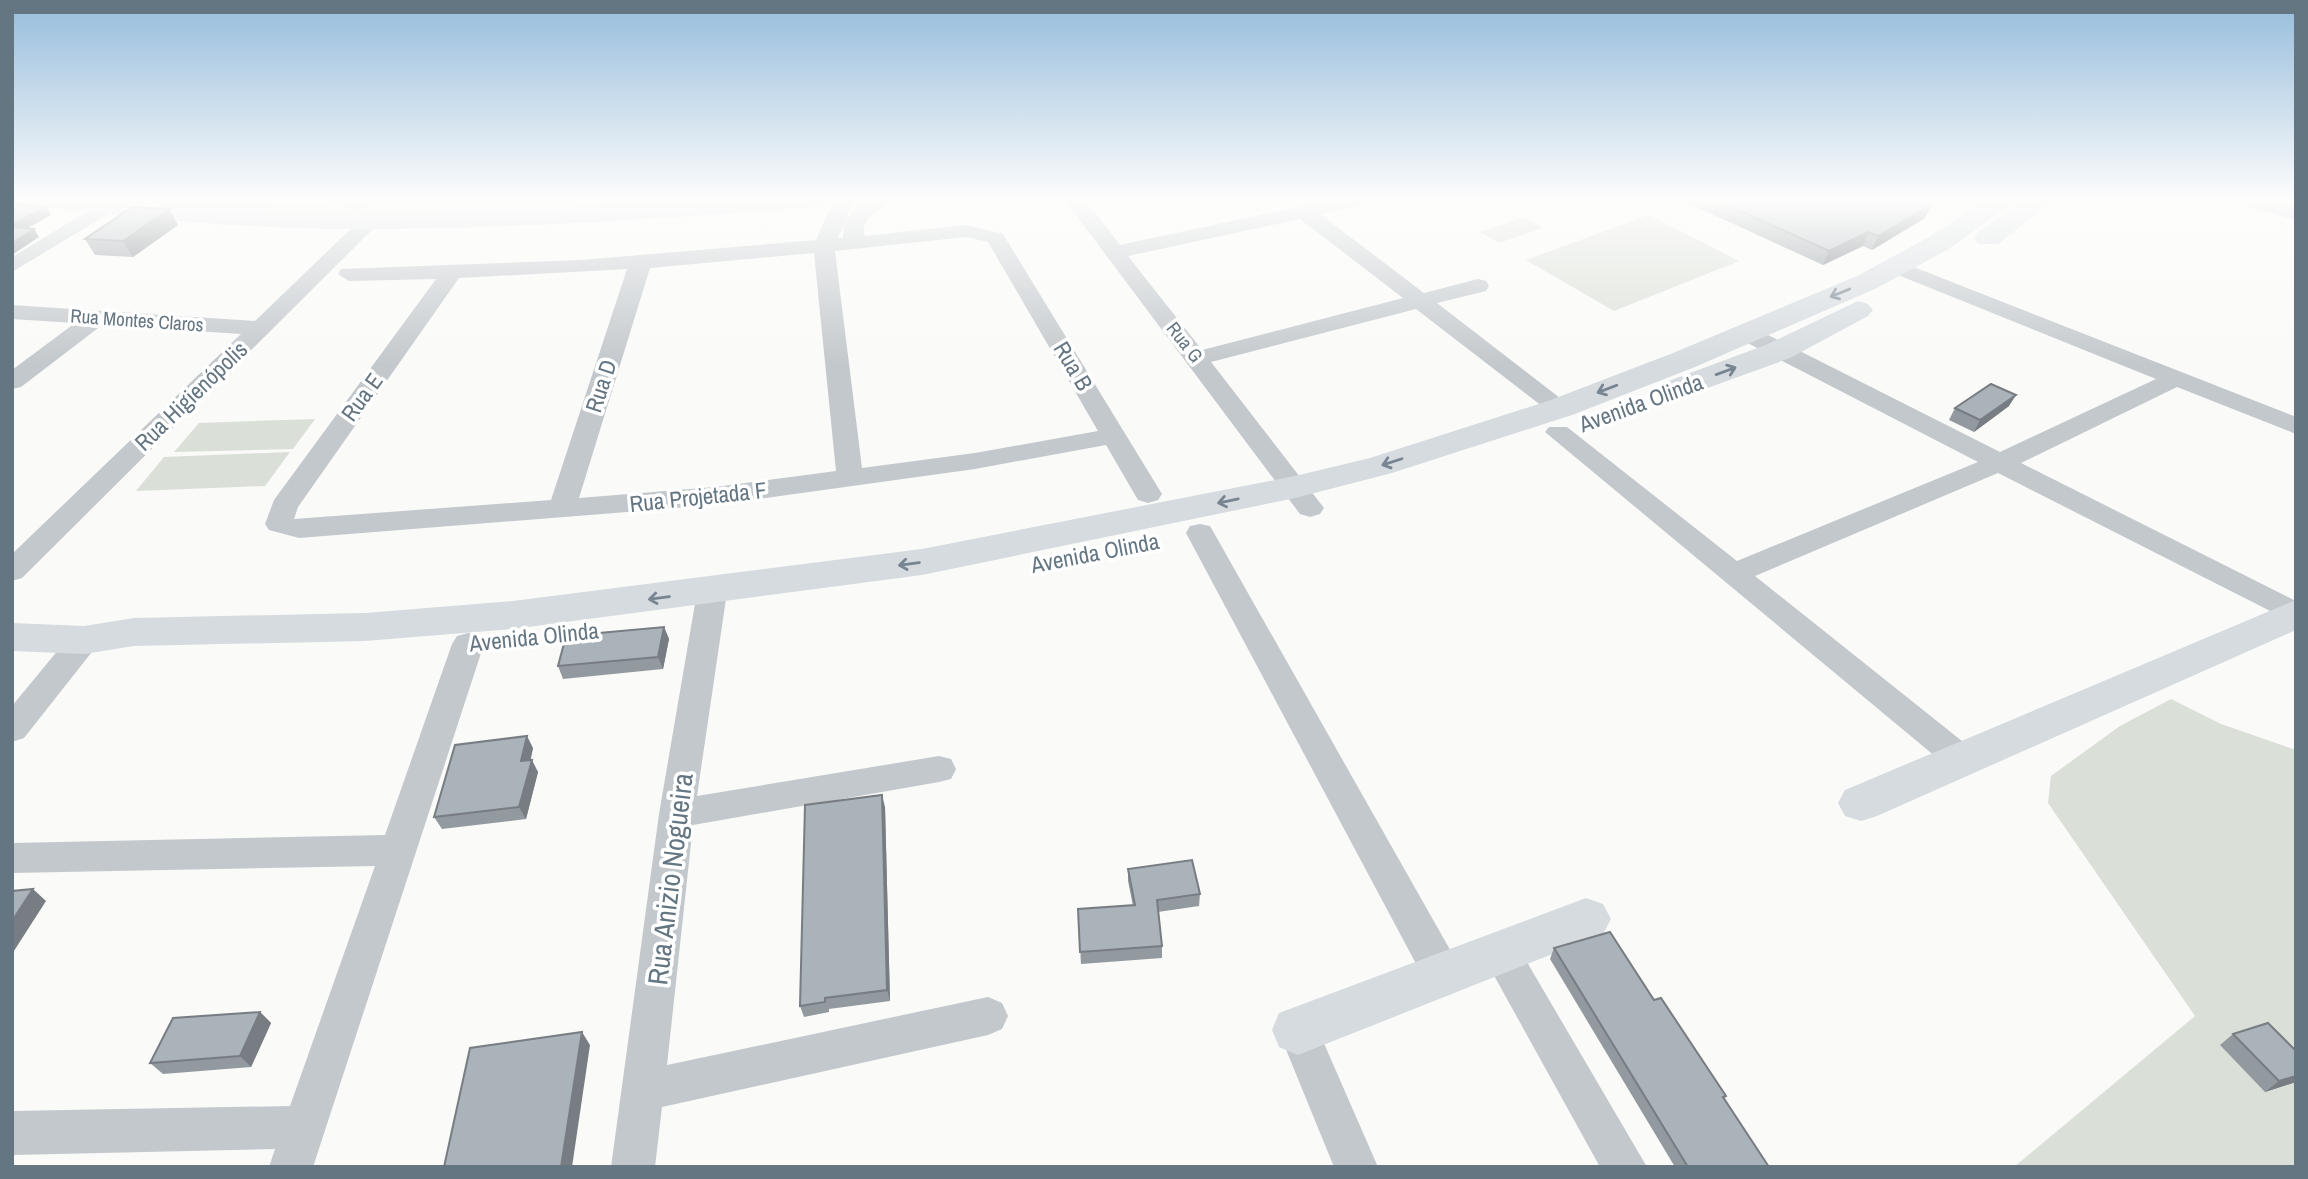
<svg xmlns="http://www.w3.org/2000/svg" width="2308" height="1179" viewBox="0 0 2308 1179" font-family="'Archivo Narrow',sans-serif">
<rect width="100%" height="100%" fill="#fafaf8"/>
<g fill="#dadfd7">
<path d="M 141,199 L 283,206 L 516,208 L 513,214 L 279,212 L 132,205 Z"/>
<path d="M 1649,215 L 1739,261 L 1614,311 L 1526,260 Z"/>
<path d="M 1524,217 L 1543,228 L 1499,243 L 1480,232 Z"/>
<path d="M 315,419 L 293,449 L 174,452 L 199,423 Z"/>
<path d="M 290,452 L 265,486 L 136,491 L 164,457 Z"/>
<path d="M 2171,699 L 2221,724 L 2296,750 L 2296,1167 L 2014,1167 L 2195,1016 L 2048,803 L 2051,776 L 2120,726 Z"/>
</g>
<g fill="none" stroke-linecap="round" stroke-linejoin="round">
<g fill="#c3c8cc" fill-rule="evenodd">
<path d="M 108,199 L 133,199 L 12,272 L 12,257 Z"/>
<path d="M 350,199 L 371,199 C 365,208 360,210 350,207 L 347,203 Z"/>
<path d="M 834,199 L 854,199 L 844,224 C 856,202 869,199 892,199 C 882,211 858,217 865,236 L 966,225 L 1003,234 L 1162,494 L 1158,500 L 1148,503 L 1138,500 L 1106,445 L 975,469 L 715,505 L 299,538 L 269,530 L 265,524 L 274,500 L 436,279 L 349,281 L 338,274 L 341,269 L 581,260 L 816,240 ZM 844,224 L 843,238 L 838,238 ZM 966,237 L 988,242 L 1098,431 L 975,453 L 862,468 L 835,251 ZM 814,253 L 836,471 L 715,487 L 579,498 L 650,268 ZM 627,269 L 551,500 L 294,519 L 298,507 L 459,278 Z"/>
<path d="M 1064,199 L 1085,199 L 1120,245 L 1335,199 L 1364,199 L 1362,205 L 1320,214 L 1424,293 L 1478,279 L 1486,281 L 1489,286 L 1486,291 L 1437,303 L 1573,408 L 1569,413 L 1551,413 L 1416,309 L 1211,362 L 1324,508 L 1320,514 L 1310,517 L 1300,514 ZM 1300,219 L 1403,298 L 1202,350 L 1128,256 Z"/>
<path d="M 2235,199 L 2267,199 L 2296,208 L 2296,220 L 2238,203 Z"/>
<path d="M 370,215 L 377,217 L 380,221 L 377,225 L 22,578 L 12,581 L 12,554 L 241,334 L 102,325 L 21,387 L 12,389 L 12,370 L 75,323 L 12,319 L 12,305 L 255,321 L 363,217 Z"/>
<path d="M 1896,260 L 2296,417 L 2296,434 L 2177,387 L 2021,463 L 2296,601 L 2296,624 L 1998,473 L 1755,576 L 1972,749 L 1977,758 L 1972,767 L 1960,771 L 1948,767 L 1545,432 L 1549,427 L 1567,427 L 1737,561 L 1978,462 L 1738,338 L 1734,333 L 1738,328 L 1754,328 L 2000,452 L 2156,379 L 1888,271 L 1885,266 Z"/>
<path d="M 1200,524 L 1210,526 L 1214,533 L 1457,962 L 1463,975 L 1457,988 L 1443,993 L 1429,988 L 1186,533 L 1190,526 Z"/>
<path d="M 712,582 L 723,585 L 727,592 L 697,796 L 939,756 L 951,759 L 956,769 L 951,779 L 939,782 L 693,825 L 667,1065 L 988,997 L 1002,1003 L 1008,1016 L 1002,1029 L 988,1035 L 662,1107 L 655,1167 L 611,1167 L 659,814 L 697,592 L 701,585 Z"/>
<path d="M 84,629 L 95,632 L 100,640 L 95,648 L 24,738 L 12,742 L 12,706 L 73,632 Z"/>
<path d="M 468,633 L 479,636 L 484,644 L 313,1167 L 269,1167 L 275,1149 L 12,1155 L 12,1111 L 290,1106 L 375,866 L 12,873 L 12,843 L 385,835 L 452,644 L 457,636 Z"/>
<path d="M 1500,935 L 1514,940 L 1647,1167 L 1600,1167 L 1481,952 L 1486,940 Z"/>
<path d="M 1298,1011 L 1312,1016 L 1378,1167 L 1334,1167 L 1278,1030 L 1284,1016 Z"/>
</g>
<g fill="#d6dbdf" fill-rule="evenodd">
<path d="M 31,199 C 134,199 236,213 338,213 C 503,213 666,199 831,199 L 827,204 L 818,207 C 657,219 497,230 335,229 C 238,228 141,218 44,207 L 35,204 Z"/>
<path d="M 1988,199 L 2019,199 L 1947,250 L 1877,288 L 1695,367 L 1572,415 L 1392,473 L 1295,498 L 922,575 L 513,629 L 365,641 L 134,646 L 84,654 L 12,651 L 12,623 L 84,626 L 134,618 L 365,613 L 513,601 L 922,549 L 1295,476 L 1370,458 L 1548,401 L 1673,353 L 1857,276 L 1927,238 Z"/>
<path d="M 2026,199 L 2056,199 L 1998,244 L 1978,244 L 1974,238 L 1978,232 Z"/>
<path d="M 1858,301 L 1868,304 L 1873,310 L 1868,316 L 1790,358 L 1677,399 L 1666,396 L 1661,389 L 1666,382 L 1768,344 Z"/>
<path d="M 2296,600 L 2296,630 L 1877,816 L 1861,821 L 1845,816 L 1838,803 L 1845,790 Z"/>
<path d="M 1586,898 L 1603,904 L 1611,919 L 1603,934 L 1298,1055 L 1279,1047 L 1272,1030 L 1279,1013 Z"/>
</g>
</g>
<g fill="#929a9f">
<path d="M 1679,199 L 1919,199 L 1925,218 L 1872,250 L 1863,246 L 1823,265 Z"/>
<path d="M 178,225 L 133,257 L 95,255 L 85,239 Z"/>
<path d="M 2009,406 L 1974,432 L 1949,420 L 1955,408 Z"/>
<path d="M 664,627 L 669,639 L 663,669 L 563,679 L 558,666 Z"/>
<path d="M 533,748 L 530,760 L 538,772 L 526,819 L 442,829 L 434,817 Z"/>
<path d="M 885,807 L 890,1001 L 829,1009 L 829,1012 L 804,1017 L 800,1006 Z"/>
<path d="M 1128,869 L 1200,894 L 1199,906 L 1158,912 L 1162,946 L 1162,958 L 1081,964 L 1078,909 L 1133,906 L 1128,881 Z"/>
<path d="M 1554,948 L 1654,1000 L 1726,1096 L 1724,1099 L 1769,1167 L 1675,1167 L 1550,959 Z"/>
<path d="M 260,1012 L 271,1023 L 251,1067 L 163,1074 L 150,1063 Z"/>
<path d="M 2233,1034 L 2296,1051 L 2296,1082 L 2265,1092 L 2220,1045 Z"/>
</g>
<g fill="#777d82">
<path d="M 1932,204 L 1925,218 L 1872,250 L 1878,236 Z"/>
<path d="M 46,207 L 51,215 L 15,235 L 12,231 L 12,225 Z"/>
<path d="M 169,209 L 178,225 L 133,257 L 123,241 Z"/>
<path d="M 34,229 L 39,237 L 12,255 L 12,243 Z"/>
<path d="M 1868,232 L 1863,246 L 1823,265 L 1829,251 Z"/>
<path d="M 2016,395 L 2009,406 L 1974,432 L 1980,420 Z"/>
<path d="M 664,627 L 669,639 L 663,669 L 658,657 Z"/>
<path d="M 527,736 L 533,748 L 528,773 L 521,761 Z"/>
<path d="M 532,760 L 538,772 L 526,819 L 519,807 Z"/>
<path d="M 882,795 L 885,807 L 890,1001 L 887,990 Z"/>
<path d="M 33,889 L 46,901 L 12,954 L 12,921 Z"/>
<path d="M 260,1012 L 271,1023 L 251,1067 L 240,1056 Z"/>
<path d="M 582,1032 L 590,1045 L 572,1167 L 561,1167 Z"/>
<path d="M 2296,1076 L 2296,1082 L 2265,1092 L 2279,1081 Z"/>
</g>
<g fill="#aab3b9" stroke="#777d82" stroke-width="2">
<path d="M 1714,199 L 1919,199 L 1932,204 L 1878,236 L 1868,232 L 1829,251 Z"/>
<path d="M 12,203 L 46,207 L 12,225 Z"/>
<path d="M 132,207 L 169,209 L 123,241 L 85,239 Z"/>
<path d="M 12,227 L 34,229 L 12,243 Z"/>
<path d="M 1991,384 L 2016,395 L 1980,420 L 1955,408 Z"/>
<path d="M 664,627 L 658,657 L 558,666 L 566,636 Z"/>
<path d="M 527,736 L 521,761 L 532,760 L 519,807 L 434,817 L 455,745 Z"/>
<path d="M 882,795 L 887,990 L 825,998 L 825,1002 L 800,1006 L 805,805 Z"/>
<path d="M 1192,860 L 1200,894 L 1157,900 L 1162,946 L 1080,952 L 1078,909 L 1135,905 L 1128,869 Z"/>
<path d="M 33,889 L 12,921 L 12,891 Z"/>
<path d="M 1610,932 L 1654,1000 L 1661,998 L 1726,1096 L 1723,1097 L 1769,1167 L 1688,1167 L 1554,948 Z"/>
<path d="M 260,1012 L 240,1056 L 150,1063 L 173,1018 Z"/>
<path d="M 2268,1023 L 2296,1051 L 2296,1076 L 2279,1081 L 2233,1034 Z"/>
<path d="M 582,1032 L 561,1167 L 444,1167 L 470,1048 Z"/>
</g>
<defs><path id="oneway-shaft" d="M-6 0H5M1.5-3L5.5 0L1.5 3" fill="none" stroke-width="1.6" stroke-linecap="round" stroke-linejoin="round" transform="scale(1.75)"/></defs>
<g stroke="#768591">
<use href="#oneway-shaft" transform="translate(1840 293) rotate(158)"/>
<use href="#oneway-shaft" transform="translate(1726 371) rotate(-20)"/>
<use href="#oneway-shaft" transform="translate(1607 389) rotate(159)"/>
<use href="#oneway-shaft" transform="translate(1392 462) rotate(162)"/>
<use href="#oneway-shaft" transform="translate(1228 501) rotate(168)"/>
<use href="#oneway-shaft" transform="translate(909 564) rotate(172)"/>
<use href="#oneway-shaft" transform="translate(659 598) rotate(173)"/>
</g>
<linearGradient id="sky" x2="0" y2="1"><stop stop-color="#96bcdc"/><stop offset="0.55" stop-color="#fdfdfc"/><stop offset="1" stop-color="#fdfdfc" stop-opacity="0"/></linearGradient>
<rect width="2308" height="364" fill="url(#sky)"/>
<g text-anchor="middle" stroke-width="7" stroke-linejoin="round" paint-order="stroke">
<g font-size="19" fill="#657683" stroke="#fff">
<text transform="translate(137 320) rotate(4)" y="7">Rua Montes Claros</text>
<text transform="translate(1185 342) rotate(52)" y="7">Rua G</text>
</g>
<g font-size="23" fill="#657683" stroke="#fff">
<text transform="translate(1073 366) rotate(59)" y="8">Rua B</text>
<text transform="translate(601 386) rotate(-72)" y="8">Rua D</text>
<text transform="translate(191 396) rotate(-44)" y="8">Rua Higienópolis</text>
<text transform="translate(362 397) rotate(-54)" y="8">Rua E</text>
<text transform="translate(1641 403) rotate(-20)" y="8">Avenida Olinda</text>
<text transform="translate(698 497) rotate(-6)" y="8">Rua Projetada F</text>
<text transform="translate(1095 553) rotate(-11)" y="8">Avenida Olinda</text>
<text transform="translate(534 637) rotate(-6)" y="8">Avenida Olinda</text>
</g>
<g font-size="28" fill="#657683" stroke="#fff">
<text transform="translate(670 879) rotate(-83)" y="10">Rua Anizio Nogueira</text>
</g>
</g>
<rect width="2308" height="1179" fill="none" stroke="#657683" stroke-width="28"/>
</svg>
